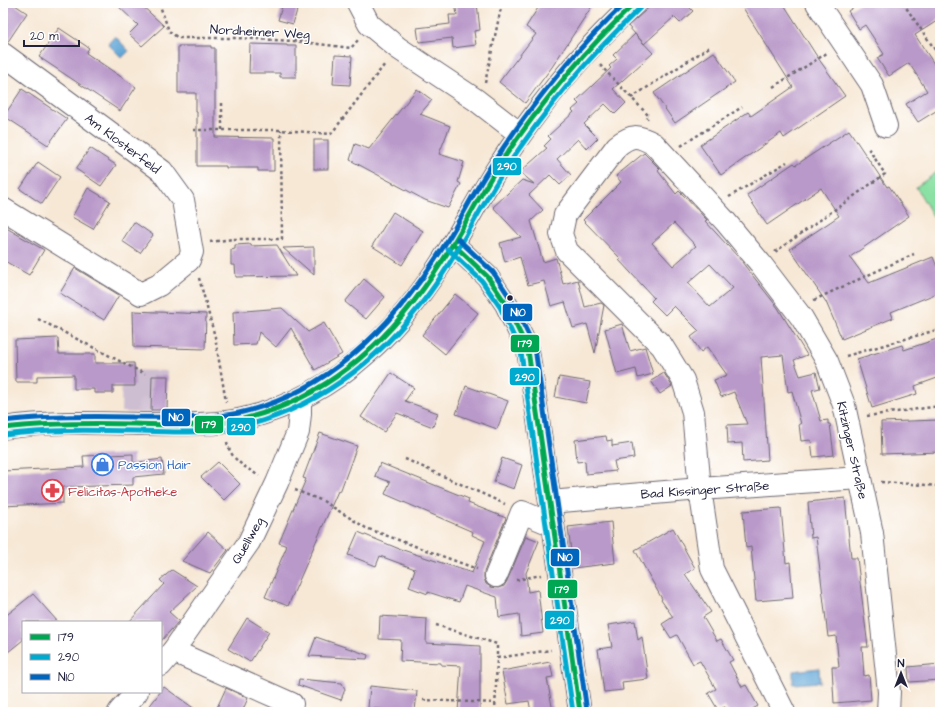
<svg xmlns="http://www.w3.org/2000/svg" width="943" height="715" viewBox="0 0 943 715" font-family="'Architects Daughter',sans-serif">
<rect width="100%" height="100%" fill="#fff"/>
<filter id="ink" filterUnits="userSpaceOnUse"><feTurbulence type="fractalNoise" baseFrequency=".025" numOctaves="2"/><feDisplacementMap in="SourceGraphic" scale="8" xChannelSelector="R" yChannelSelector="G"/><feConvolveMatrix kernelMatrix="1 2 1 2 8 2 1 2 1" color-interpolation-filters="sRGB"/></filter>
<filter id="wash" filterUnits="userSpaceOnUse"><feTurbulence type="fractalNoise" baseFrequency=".012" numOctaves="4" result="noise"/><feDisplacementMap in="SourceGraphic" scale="16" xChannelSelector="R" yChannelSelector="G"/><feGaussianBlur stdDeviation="0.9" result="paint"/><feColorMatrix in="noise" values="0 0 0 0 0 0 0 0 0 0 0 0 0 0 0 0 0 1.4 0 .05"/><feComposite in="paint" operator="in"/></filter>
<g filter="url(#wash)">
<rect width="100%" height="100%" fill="#f7e8d5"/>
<path fill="#cebed1" d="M 122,370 L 167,371 L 165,414 L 121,412 Z"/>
<path fill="#8be1a4" stroke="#568270" d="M 940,170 L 940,228 L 916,187 Z"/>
<g fill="#61a6d6" stroke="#426488">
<path d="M 115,36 L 129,51 L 122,58 L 108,44 Z"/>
<path d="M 819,668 L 820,682 L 793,684 L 793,671 Z"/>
</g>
<g id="blocks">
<g fill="#b999c9" fill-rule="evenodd">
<path d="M 3,3 L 12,3 L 27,13 L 7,43 L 3,42 Z"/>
<path d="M 115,3 L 139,3 L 164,26 L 142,46 L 129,34 L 138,25 Z"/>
<path d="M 283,3 L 299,3 L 293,24 L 278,20 Z"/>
<path d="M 455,3 L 477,3 L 480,30 L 474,31 L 476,45 L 453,48 L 452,38 L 419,42 L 417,28 L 450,24 L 449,15 L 457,15 Z"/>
<path d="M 541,3 L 594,3 L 552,67 L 525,103 L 499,82 L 536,34 L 526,27 Z"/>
<path d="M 654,3 L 690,3 L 687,5 L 693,11 L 680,23 L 674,17 L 644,44 L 628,26 Z"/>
<path d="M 740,3 L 783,3 L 818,58 L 845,96 L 784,138 L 781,133 L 721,175 L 700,145 L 748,112 L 751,116 L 793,87 Z"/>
<path d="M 860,3 L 940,3 L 940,19 L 915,35 L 940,73 L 940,111 L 939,109 L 918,122 L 906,104 L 927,91 L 909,63 L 889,76 L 877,58 L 884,54 L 865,25 L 859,29 L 848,11 Z"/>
<path d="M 59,28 L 89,48 L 86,53 L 136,87 L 120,111 L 39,57 Z"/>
<path d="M 635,34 L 653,53 L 613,89 L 626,103 L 615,114 L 605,104 L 584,124 L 598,138 L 587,149 L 578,139 L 557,159 L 571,175 L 560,185 L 550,175 L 529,195 L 543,210 L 531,221 L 543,262 L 556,258 L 563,284 L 578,280 L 585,307 L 601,303 L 604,305 L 595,353 L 587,324 L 573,328 L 565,302 L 551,306 L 544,281 L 528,285 L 520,257 L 505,262 L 500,243 L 521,237 L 493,207 L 522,180 L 534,184 L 520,172 L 547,148 L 544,146 L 551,139 L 548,136 L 574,112 L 572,110 L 579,104 L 576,101 L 611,68 L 609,66 L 617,59 L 613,55 Z"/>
<path d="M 250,44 L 287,45 L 287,46 L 296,46 L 296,77 L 280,77 L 280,73 L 249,73 Z"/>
<path d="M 178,46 L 211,46 L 211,48 L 215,48 L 215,137 L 274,138 L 274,171 L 258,171 L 258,168 L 226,168 L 226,166 L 197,166 L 197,112 L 196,112 L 196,93 L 178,93 Z"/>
<path d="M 714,52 L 735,82 L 675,123 L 654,93 Z"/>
<path d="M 335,55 L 352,56 L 350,85 L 333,84 Z"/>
<path d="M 22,89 L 67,119 L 48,145 L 4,116 Z"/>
<path d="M 417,89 L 432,100 L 420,114 L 450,126 L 439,154 L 464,162 L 458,182 L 461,184 L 448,208 L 425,200 L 350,160 L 355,144 L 369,149 Z"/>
<path d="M 849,130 L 887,187 L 889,186 L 909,216 L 850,257 L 869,283 L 933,257 L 940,274 L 940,292 L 891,312 L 893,318 L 842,339 L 826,302 L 790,249 L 839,216 L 821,188 L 767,225 L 747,195 L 794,163 L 796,165 Z"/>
<rect x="314" y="140" width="14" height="29"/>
<path d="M 90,148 L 116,165 L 101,186 L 76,169 Z"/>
<path d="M 644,153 L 660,169 L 658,171 L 676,194 L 679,191 L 707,220 L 705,221 L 738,257 L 778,308 L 807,355 L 794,360 L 800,376 L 816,372 L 820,388 L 812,390 L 821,421 L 828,420 L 828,424 L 830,424 L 834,455 L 813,457 L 811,440 L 801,441 L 799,424 L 801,424 L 792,391 L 788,392 L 783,355 L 761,357 L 768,460 L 743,462 L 742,443 L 728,444 L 727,425 L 747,424 L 734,392 L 721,397 L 714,380 L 727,375 L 707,347 L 701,352 L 691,337 L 699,331 L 674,306 L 665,315 L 651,301 L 654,298 L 619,260 L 621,259 L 583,220 L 621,182 L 616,176 ZM 674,223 L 696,246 L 673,266 L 652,243 ZM 710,264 L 733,288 L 710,307 L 688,283 Z"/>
<path d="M 38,162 L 60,177 L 42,204 L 20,189 Z"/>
<path d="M 88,188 L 110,201 L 93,229 L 72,217 Z"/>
<path d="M 393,212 L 423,231 L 402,265 L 372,246 Z"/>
<path d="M 134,222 L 153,235 L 140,253 L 122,241 Z"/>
<path d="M 3,226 L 44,250 L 29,275 L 3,260 Z"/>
<path d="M 251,244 L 251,246 L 277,245 L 296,276 L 236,277 L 235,265 L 231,265 L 231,250 L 235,249 L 235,245 Z"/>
<path d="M 314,247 L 314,275 L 283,248 Z"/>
<path d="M 75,268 L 119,295 L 104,320 L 60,293 Z"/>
<path d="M 364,279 L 385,297 L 366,319 L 345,302 Z"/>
<path d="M 455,294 L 478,313 L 445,354 L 422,335 Z"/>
<path d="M 282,308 L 308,332 L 324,323 L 342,354 L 315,370 L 291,328 L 276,347 L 259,332 L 256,344 L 234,345 L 233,312 Z"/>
<path d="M 133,311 L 206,314 L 205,349 L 134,347 Z"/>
<path d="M 622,324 L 630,351 L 645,347 L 653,374 L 638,378 L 636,369 L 617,374 L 605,329 Z"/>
<path d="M 58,338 L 59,354 L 95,354 L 95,363 L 134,363 L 135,386 L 113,386 L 113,393 L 94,393 L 94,389 L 74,389 L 74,375 L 37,376 L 37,382 L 16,382 L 15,340 Z"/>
<path d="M 940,338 L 940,377 L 915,386 L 917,394 L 872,408 L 857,359 L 902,345 L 904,350 Z"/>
<path d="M 391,373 L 414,388 L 405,401 L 438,413 L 433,427 L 397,413 L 384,432 L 361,417 Z"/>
<path d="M 664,373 L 672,386 L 660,394 L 651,381 Z"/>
<path d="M 152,376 L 168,376 L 167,410 L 151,410 Z"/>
<path d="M 559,377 L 590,382 L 586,403 L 555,397 Z"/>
<path d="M 466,386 L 508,401 L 497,429 L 456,414 Z"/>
<path d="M 939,420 L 940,452 L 882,454 L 881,422 Z"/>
<path d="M 320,433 L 357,446 L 340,492 L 338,491 L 288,606 L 265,597 L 287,546 L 279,543 L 306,479 L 303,478 Z"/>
<path d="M 606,436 L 607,441 L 612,440 L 612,446 L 632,443 L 634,458 L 614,461 L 616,471 L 586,474 L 585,461 L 577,462 L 575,440 Z"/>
<path d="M 133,454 L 133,463 L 162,459 L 164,474 L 133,477 L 133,485 L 63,487 L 63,503 L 3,506 L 3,471 L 84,467 L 83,456 Z"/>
<path d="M 502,458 L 522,465 L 514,489 L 494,482 Z"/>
<path d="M 218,462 L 240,484 L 224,500 L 201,477 Z"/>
<path d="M 380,463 L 469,499 L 468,503 L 506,518 L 484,572 L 484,578 L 486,584 L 491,587 L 498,588 L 504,586 L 507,581 L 526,536 L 539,541 L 526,573 L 528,592 L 538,590 L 543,633 L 521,636 L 519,614 L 499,617 L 497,597 L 465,586 L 459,602 L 428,592 L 428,594 L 409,587 L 415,569 L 380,556 L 376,566 L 348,555 L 358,532 L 397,548 L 472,573 L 485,541 L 472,535 L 473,532 L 385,494 L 390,482 L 375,476 Z"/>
<path d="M 845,498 L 851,558 L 857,558 L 865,623 L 868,647 L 862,647 L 864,676 L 869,675 L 871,700 L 834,703 L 832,667 L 839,667 L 836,636 L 828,637 L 816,537 L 811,538 L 808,502 Z"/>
<path d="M 781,508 L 786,563 L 790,562 L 793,598 L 756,601 L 751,547 L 746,548 L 743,511 Z"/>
<path d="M 611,522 L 615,563 L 573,568 L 568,527 Z"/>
<path d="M 673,528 L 695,568 L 685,574 L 711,612 L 703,617 L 717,641 L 721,639 L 733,660 L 729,662 L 742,687 L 746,685 L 758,706 L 747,712 L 728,712 L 725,707 L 718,710 L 708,693 L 716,689 L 700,661 L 693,664 L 677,635 L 671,638 L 662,624 L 673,617 L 661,600 L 662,599 L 635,550 Z"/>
<path d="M 208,532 L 228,550 L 210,573 L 182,561 Z"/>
<path d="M 172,570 L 197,586 L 169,612 L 179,621 L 161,641 L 161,622 L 129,622 L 164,584 L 160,580 Z"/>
<path d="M 33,594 L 58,622 L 23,622 L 23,640 L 3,656 L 3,618 Z"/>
<path d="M 380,616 L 427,619 L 426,643 L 480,646 L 480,712 L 458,712 L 461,666 L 441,665 L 441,663 L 400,661 L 401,640 L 379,639 Z"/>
<path d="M 247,618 L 269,632 L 250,662 L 228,649 Z"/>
<path d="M 635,621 L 638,640 L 642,637 L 648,679 L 622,682 L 623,690 L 604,692 L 598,649 L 612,647 L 608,625 Z"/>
<path d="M 316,637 L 368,655 L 367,659 L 309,656 Z"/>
<path d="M 550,662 L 553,677 L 547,678 L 553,712 L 531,712 L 529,701 L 508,704 L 502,671 Z"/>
<path d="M 940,664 L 940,680 L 909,682 L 908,667 Z"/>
<path d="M 299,679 L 342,683 L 345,689 L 341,700 L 298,685 Z"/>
<path d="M 370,686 L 417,691 L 415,712 L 390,712 L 390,710 L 368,708 Z"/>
<path d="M 164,687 L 199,712 L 145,712 Z"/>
<path d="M 226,688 L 248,698 L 242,712 L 215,712 Z"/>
</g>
</g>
</g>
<g filter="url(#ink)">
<use href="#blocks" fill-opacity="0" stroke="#6d6771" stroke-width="1"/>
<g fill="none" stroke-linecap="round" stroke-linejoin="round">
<defs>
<g id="minor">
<path d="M 358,3 L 369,24 L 398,48 L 476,100 L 520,134"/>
<path d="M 817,3 L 872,85 L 886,126"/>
<path d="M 3,54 L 162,171 L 183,200 L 192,252 L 189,260 L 159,285 L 141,294 L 3,209"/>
<path d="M 453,244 L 487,276 L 506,304 L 528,350 L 580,712"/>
<path d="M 3,428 C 51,421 100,423 148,424 C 179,424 212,426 243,419 C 340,396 404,326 453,244 C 468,219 482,193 497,169 C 535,111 584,49 635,3"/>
<path d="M 550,502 L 700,489 L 860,478"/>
<path d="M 496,576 L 522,512 L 553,525"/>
<path d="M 173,651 L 292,704"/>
<path d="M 161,665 L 173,651 L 249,542 L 277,483 L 298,432 L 300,414 L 300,399"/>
<path d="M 119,712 L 137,692"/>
<path d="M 784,712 L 712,569 L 700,489 L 693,412 L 683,380 L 662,346 L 567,251 L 561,234 L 565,215 L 617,146 C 632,134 637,135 654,144 L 725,221 L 760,263 L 802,318 L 827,361 L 844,405 L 872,533 L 889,692 L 888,712"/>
</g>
</defs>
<use href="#minor" stroke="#6d6771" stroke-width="24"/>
<g stroke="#6d6771" stroke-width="2.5" stroke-dasharray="3 3" stroke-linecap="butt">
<path d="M 159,3 L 169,31 L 178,38 L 236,38 L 294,41 L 351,48 L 358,40"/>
<path d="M 903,3 L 940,57"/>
<path d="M 600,65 L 648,115 L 647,119"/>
<path d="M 485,83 L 502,3"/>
<path d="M 773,87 L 827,53"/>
<path d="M 631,98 L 711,46"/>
<path d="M 193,130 L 281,130 L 331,134 L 385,64"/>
<path d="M 222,130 L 222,100"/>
<path d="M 681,146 L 742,107"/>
<path d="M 729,197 L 787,162"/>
<path d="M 210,242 L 233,239 L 282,239 L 281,130"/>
<path d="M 775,252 L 885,174 L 868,148"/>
<path d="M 199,278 L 215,337 L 226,402"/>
<path d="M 814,300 L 914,254"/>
<path d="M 38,319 L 145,374"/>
<path d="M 846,356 L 940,329"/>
<path d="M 867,416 L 940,406"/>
<path d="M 227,442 C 230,459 245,467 259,476"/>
<path d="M 405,459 L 505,504"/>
<path d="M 881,482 L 940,486"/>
<path d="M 295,490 L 323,501 L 366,528 L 477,569"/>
<path d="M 516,580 L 541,575"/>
<path d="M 436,625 L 497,644 L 497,658"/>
<path d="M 423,700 L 495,703"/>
<path d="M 495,712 L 497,658 L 551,650"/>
</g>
<use href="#minor" stroke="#fff" stroke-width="22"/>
<defs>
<g id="bus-1">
<path d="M 453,244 L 487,276 L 506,304 L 528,350 L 580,712"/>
<path d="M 3,428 C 47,423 91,423 135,424 C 171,425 208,428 243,419 C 325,399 387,343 433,275 C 457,241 475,203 497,168 C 537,108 583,52 635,3"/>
</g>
<g id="bus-2">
<path d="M 448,249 L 482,281 L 500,307 L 521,352 L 573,712"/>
<path d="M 4,435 C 48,429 92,430 137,431 C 172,432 210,434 245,426 C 329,404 392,349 440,278 C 463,244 481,206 504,171 C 543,112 588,57 640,8"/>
</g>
<g id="bus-3">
<path d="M 458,239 L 493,272 L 512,301 L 535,348 L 587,711"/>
<path d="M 3,421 C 46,416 90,416 133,417 C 168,417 205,420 239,413 C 333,392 399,319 447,241 C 463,215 476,188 493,163 C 531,105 574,51 625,3"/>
</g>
</defs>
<use href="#bus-1" stroke="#fff" stroke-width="8"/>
<use href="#bus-2" stroke="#fff" stroke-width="8"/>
<use href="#bus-3" stroke="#fff" stroke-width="8"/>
<use href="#bus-1" stroke="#00a651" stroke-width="5"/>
<use href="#bus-2" stroke="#00a9ce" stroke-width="5"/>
<use href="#bus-3" stroke="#0065bd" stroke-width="5"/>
</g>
</g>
<defs>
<symbol id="shop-ring" viewBox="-11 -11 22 22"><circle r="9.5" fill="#fff" stroke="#3f7fe0" stroke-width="1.5"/><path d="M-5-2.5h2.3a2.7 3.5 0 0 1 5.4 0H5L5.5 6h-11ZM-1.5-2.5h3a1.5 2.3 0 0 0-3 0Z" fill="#3f7fe0"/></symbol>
<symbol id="pharmacy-ring" viewBox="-11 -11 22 22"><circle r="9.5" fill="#fff" stroke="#e0444e" stroke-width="1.5"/><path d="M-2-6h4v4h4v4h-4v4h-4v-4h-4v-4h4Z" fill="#e0444e"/></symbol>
</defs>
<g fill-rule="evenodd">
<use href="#shop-ring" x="90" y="452" width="25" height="25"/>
<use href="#pharmacy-ring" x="40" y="478" width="25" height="25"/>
</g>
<circle fill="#22223b" stroke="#fff" stroke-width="1.5" cx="510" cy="298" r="3.5"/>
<g text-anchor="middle" stroke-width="3" stroke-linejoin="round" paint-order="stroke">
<g font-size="13" fill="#22223b" stroke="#fff">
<text transform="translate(260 31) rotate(3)" y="5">Nordheimer Weg</text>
<text transform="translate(123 143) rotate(37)" y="5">Am Klosterfeld</text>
<text transform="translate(853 450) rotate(77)" y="5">Kitzinger Straße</text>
<text transform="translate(705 489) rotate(-4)" y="5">Bad Kissinger Straße</text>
<text transform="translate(247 540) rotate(-60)" y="5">Quellweg</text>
</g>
<g font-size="13" fill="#366cbe" stroke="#fff" text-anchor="start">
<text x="118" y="469">Passion Hair</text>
</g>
<g font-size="13" fill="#be3a42" stroke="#fff" text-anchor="start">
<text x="68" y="496">Felicitas-Apotheke</text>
</g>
</g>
<g stroke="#fff" stroke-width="1.5">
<rect x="492" y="157" width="30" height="19" rx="4" fill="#00a9ce"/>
<rect x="502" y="303" width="31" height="19" rx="4" fill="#0065bd"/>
<rect x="510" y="334" width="30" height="19" rx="4" fill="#00a651"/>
<rect x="509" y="367" width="31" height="19" rx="4" fill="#00a9ce"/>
<rect x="161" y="408" width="30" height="19" rx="4" fill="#0065bd"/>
<rect x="194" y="415" width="30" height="19" rx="4" fill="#00a651"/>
<rect x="226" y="417" width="30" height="19" rx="4" fill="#00a9ce"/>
<rect x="550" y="548" width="30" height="19" rx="4" fill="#0065bd"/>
<rect x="547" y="579" width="31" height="20" rx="4" fill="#00a651"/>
<rect x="544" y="610" width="31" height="20" rx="4" fill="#00a9ce"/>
</g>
<g font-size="11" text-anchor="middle" font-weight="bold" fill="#fff">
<text x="507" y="170">290</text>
<text x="518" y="316">N10</text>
<text x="525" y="347">179</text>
<text x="525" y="381">290</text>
<text x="176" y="421">N10</text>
<text x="209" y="428">179</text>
<text x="241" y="431">290</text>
<text x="565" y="561">N10</text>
<text x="562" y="593">179</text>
<text x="560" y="624">290</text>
</g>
<rect width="943" height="715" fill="none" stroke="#fff" stroke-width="16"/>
<rect x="22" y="621" width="140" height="72" fill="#ffffff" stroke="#a7a7b1"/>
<rect x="30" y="634" width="20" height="6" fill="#00a651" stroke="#a7a7b1"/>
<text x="58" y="641" font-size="12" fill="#22223b">179</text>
<rect x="30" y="654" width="20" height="6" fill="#00a9ce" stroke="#a7a7b1"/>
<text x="58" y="661" font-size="12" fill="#22223b">290</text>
<rect x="30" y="674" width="20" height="6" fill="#0065bd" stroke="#a7a7b1"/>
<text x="58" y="681" font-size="12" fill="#22223b">N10</text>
<g transform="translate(901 673)" stroke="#ffffff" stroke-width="3" paint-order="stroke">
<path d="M0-3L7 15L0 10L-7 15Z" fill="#22223b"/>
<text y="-6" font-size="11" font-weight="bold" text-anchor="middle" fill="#22223b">N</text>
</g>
<path d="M24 40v6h55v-6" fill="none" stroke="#22223b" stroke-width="2"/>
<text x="30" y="40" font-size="12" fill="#22223b" stroke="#ffffff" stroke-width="3" paint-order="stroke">20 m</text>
</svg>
